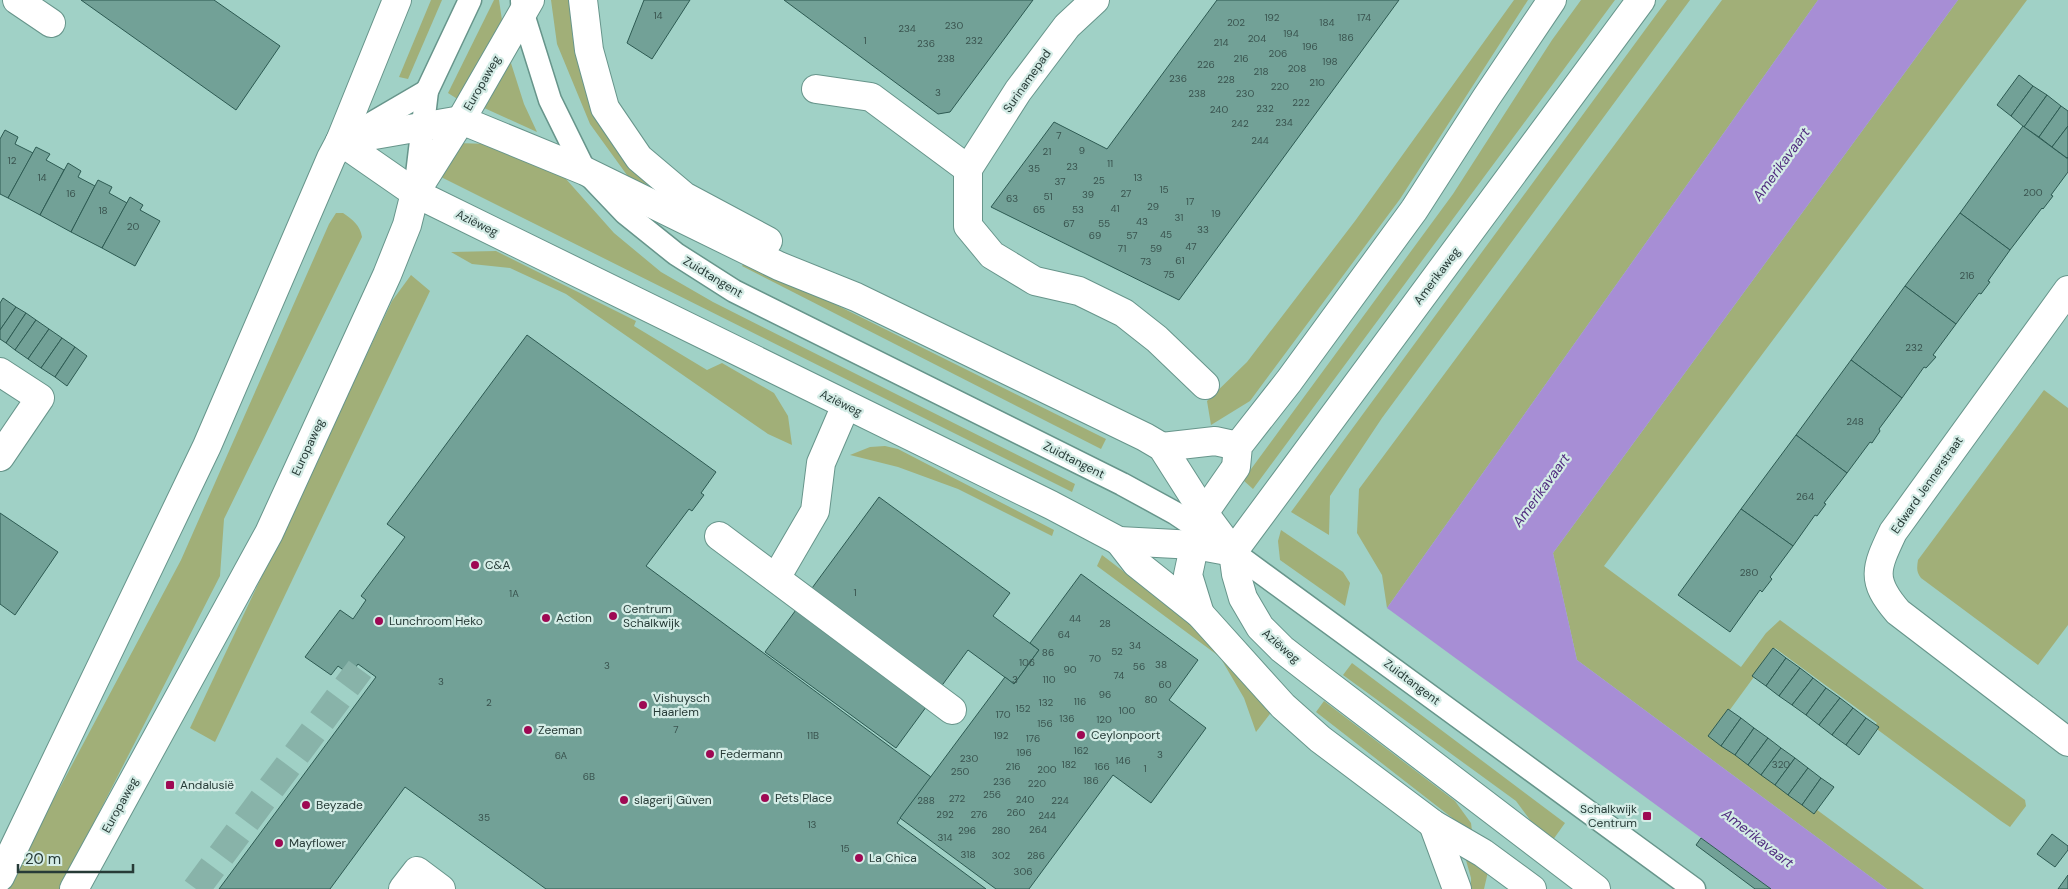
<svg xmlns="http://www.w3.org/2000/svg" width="2068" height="889" viewBox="0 0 2068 889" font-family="'DM Sans',sans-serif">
<rect width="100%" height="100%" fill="#a0d1c6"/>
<g fill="#a1af78">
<path d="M 431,0 L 442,0 L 408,79 L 399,77 Z"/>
<path d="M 494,0 L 499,0 L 503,27 L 459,100 L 448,93 Z"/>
<path d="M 551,0 L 572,0 L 572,34 L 581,73 L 602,127 L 647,184 L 645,188 L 632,182 L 590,124 L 557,44 Z"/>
<path d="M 1514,0 L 1528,0 L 1400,199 L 1250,401 L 1211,425 L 1207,401 L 1247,362 L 1355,221 Z"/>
<path d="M 1581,0 L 1615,0 L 1253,489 L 1243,480 L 1453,194 L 1552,40 Z"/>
<path d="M 1667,0 L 1690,0 L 1382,418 L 1330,496 L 1329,535 L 1291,512 Z"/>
<path d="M 1722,0 L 1818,0 L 1387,608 L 1382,575 L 1357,533 L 1359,489 Z"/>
<path d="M 1958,0 L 2027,0 L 1604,566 L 1741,667 L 1766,633 L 1780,620 L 2025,800 L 2026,806 L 2010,827 L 2001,821 L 1874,727 L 1877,723 L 1775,648 L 1713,733 L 1924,889 L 1887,889 L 1577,660 L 1553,553 Z"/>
<path d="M 510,60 L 524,104 L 537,132 L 482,107 Z"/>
<path d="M 456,143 L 490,144 L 558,170 L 614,233 L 661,272 L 713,302 L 1075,484 L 1072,492 L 439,176 Z"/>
<path d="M 336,213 L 343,213 C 353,220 360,225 362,237 L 224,519 L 220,576 L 60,889 L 6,889 L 181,560 L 329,224 Z"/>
<path d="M 496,251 L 636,321 L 634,326 L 707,370 L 722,363 L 774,393 L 788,416 L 792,445 L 768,434 L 566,294 L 510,268 L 472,264 L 451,252 Z"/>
<path d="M 746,260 L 1106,439 L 1101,449 L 742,266 Z"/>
<path d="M 411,275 L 430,291 L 215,742 L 190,728 L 392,301 Z"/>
<path d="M 2044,390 L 2068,408 L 2068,625 L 2038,665 L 1921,578 C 1916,572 1917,567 1918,560 Z"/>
<path d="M 885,446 L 898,449 L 1054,530 L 1052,536 L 958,489 L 898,467 L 850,455 L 870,447 Z"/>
<path d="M 1281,530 L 1343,572 L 1350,583 L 1345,606 L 1280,560 L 1278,541 Z"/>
<path d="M 1102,555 L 1161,600 L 1215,646 L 1273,710 L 1256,732 L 1244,698 L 1220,657 L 1097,566 Z"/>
<path d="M 1352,663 L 1565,823 L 1550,844 L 1544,839 L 1516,801 L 1343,675 Z"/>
<path d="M 1324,701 L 1455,801 L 1471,823 L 1472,831 L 1469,831 L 1316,712 Z"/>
<path d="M 1464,853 L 1488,865 L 1487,876 L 1484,889 L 1471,889 L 1471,878 Z"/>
</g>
<path fill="#a78ed5" d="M 1818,0 L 1958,0 L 1553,553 L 1577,660 L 1887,889 L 1771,889 L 1387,608 Z"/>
<g fill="#72a197" stroke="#2d5a52">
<path d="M 81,0 L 214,0 L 280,46 L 236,110 Z"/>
<path d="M 644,0 L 690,0 L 652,59 L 627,43 Z"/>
<path d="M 784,0 L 1033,0 L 950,112 L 938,114 Z"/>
<path d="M 1217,0 L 1399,0 L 1179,300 L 991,207 L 1054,122 L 1107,149 Z"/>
<path d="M 2019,75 L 2033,86 L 2011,116 L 1997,105 Z"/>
<path d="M 2033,86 L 2047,95 L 2024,127 L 2011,116 Z"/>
<path d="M 2047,95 L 2061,106 L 2039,137 L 2024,127 Z"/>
<path d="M 2061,106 L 2068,111 L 2068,126 L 2052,147 L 2039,137 Z"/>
<path d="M 2023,126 L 2068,159 L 2068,172 L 2051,195 L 2053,196 L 2043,209 L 2042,208 L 2010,250 L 1960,213 Z"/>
<path d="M 2068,126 L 2068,157 L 2067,158 L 2052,147 Z"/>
<path d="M 5,130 L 18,137 L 15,144 L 33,153 L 8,198 L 0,194 L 0,139 Z"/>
<path d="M 36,147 L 50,154 L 46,160 L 64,170 L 40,215 L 8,198 Z"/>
<path d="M 68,163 L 81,171 L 78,177 L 95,186 L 71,232 L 40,215 Z"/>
<path d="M 98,180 L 112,187 L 109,193 L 127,203 L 102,248 L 71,232 Z"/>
<path d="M 130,197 L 143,205 L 140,210 L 160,221 L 135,266 L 102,248 Z"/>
<path d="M 1960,213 L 2010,250 L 1988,281 L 1990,282 L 1981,294 L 1979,293 L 1956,324 L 1905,286 Z"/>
<path d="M 1905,286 L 1956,324 L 1933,355 L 1936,357 L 1926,368 L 1924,367 L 1902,398 L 1851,360 Z"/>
<path d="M 3,298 L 16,307 L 0,330 L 0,303 Z"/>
<path d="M 16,307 L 26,313 L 6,343 L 0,339 L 0,330 Z"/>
<path d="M 26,313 L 36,320 L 15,350 L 6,343 Z"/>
<path d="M 36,320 L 49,329 L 28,359 L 15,350 Z"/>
<path d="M 49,329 L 62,338 L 41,368 L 28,359 Z"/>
<path d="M 527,335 L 716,472 L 701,493 L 704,495 L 692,511 L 689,509 L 646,566 L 931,777 L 897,823 L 986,889 L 546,889 L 405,787 L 330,889 L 219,889 L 376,677 L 358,664 L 350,675 L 338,666 L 331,675 L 305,657 L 340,610 L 353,619 L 366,600 L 361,596 L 405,537 L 387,524 Z"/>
<path d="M 62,338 L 75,347 L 55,377 L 41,368 Z"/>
<path d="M 75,347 L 87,356 L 67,386 L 55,377 Z"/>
<path d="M 1851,360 L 1902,398 L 1879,429 L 1880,431 L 1872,443 L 1870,442 L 1847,473 L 1796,435 Z"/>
<path d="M 1796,435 L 1847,473 L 1824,503 L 1826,504 L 1817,516 L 1815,515 L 1793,546 L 1741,509 Z"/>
<path d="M 879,497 L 1010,593 L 993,616 L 1039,650 L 1014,684 L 968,650 L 896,748 L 765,652 Z"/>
<path d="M 1741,509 L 1793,546 L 1770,577 L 1772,579 L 1762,592 L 1760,590 L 1730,632 L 1678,595 Z"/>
<path d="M 0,513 L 58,552 L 15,615 L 0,604 Z"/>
<path d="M 1081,574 L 1198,660 L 1169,700 L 1206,728 L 1151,803 L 1113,775 L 1029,889 L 996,889 L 900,818 L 1005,677 L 1014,684 L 1039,650 L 1030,643 Z"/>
<path d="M 1773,648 L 1786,658 L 1766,686 L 1752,676 Z"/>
<path d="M 1786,658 L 1800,668 L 1779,696 L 1766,686 Z"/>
<path d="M 1800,668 L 1813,678 L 1792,705 L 1779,696 Z"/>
<path d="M 1813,678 L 1826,688 L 1806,715 L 1792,705 Z"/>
<path d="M 1826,688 L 1840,698 L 1819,725 L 1806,715 Z"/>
<path d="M 1840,698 L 1853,708 L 1832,735 L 1819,725 Z"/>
<path d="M 1853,708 L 1866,718 L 1846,745 L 1832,735 Z"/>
<path d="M 1728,709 L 1741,718 L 1721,746 L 1708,736 Z"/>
<path d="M 1741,718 L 1754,728 L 1735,755 L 1721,746 Z"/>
<path d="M 1866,718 L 1879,727 L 1859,755 L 1846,745 Z"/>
<path d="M 1754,728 L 1768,738 L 1748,765 L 1735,755 Z"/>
<path d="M 1768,738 L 1781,748 L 1761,775 L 1748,765 Z"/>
<path d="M 1781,748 L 1795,758 L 1775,785 L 1761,775 Z"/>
<path d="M 1795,758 L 1808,768 L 1788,795 L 1775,785 Z"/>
<path d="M 1808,768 L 1821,778 L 1802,805 L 1788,795 Z"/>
<path d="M 1821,778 L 1834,787 L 1814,814 L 1802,805 Z"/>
<path d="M 2052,834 L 2068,846 L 2068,850 L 2055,867 L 2037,854 Z"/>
<path d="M 1701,838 L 1771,889 L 1755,889 L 1696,845 Z"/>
<path d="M 2068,875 L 2068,889 L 2058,889 Z"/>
</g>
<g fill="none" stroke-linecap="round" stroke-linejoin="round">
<path stroke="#88b3a9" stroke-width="28" stroke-dasharray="28 14" stroke-linecap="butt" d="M 196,889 L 360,669"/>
<defs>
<g id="lane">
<path d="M 522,1 L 523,14 L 550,100 L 585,171 L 625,213 L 676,254 L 734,291 L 1122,484 L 1175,513 L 1233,552 L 1694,889"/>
<path d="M 350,136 L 427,91"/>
<path d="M 415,191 L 427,91 L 470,0"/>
</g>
<g id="street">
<path d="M 17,0 L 51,23"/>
<path d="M 816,89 L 871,97 L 968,169"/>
<path d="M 968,169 L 968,226 L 992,255 L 1035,281 L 1079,291 L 1124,313 L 1157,339 L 1205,385"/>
<path d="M 968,169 L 1018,91 L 1067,26 L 1095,0"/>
<path d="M 2068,290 L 1893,532 C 1876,568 1870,580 1898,612 L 2068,742"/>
<path d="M 0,372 L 40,398 L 0,457"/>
<path d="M 719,536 L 952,710"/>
<path d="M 776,578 L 815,511 L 821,463 L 846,405"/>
<path d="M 1433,824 L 1457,889"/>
<path d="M 403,889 L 417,871 L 441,889"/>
</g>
<g id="secondary">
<path d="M 583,0 L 589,50 L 605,108 L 639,158 L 684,196 L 768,241"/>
<path d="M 340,141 L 461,120 L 585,171 L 779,266 L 856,297 L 1145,437 L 1162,447 L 1204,513 L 1233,552 L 1236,574 L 1243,598 L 1260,627 L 1282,649 L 1309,670 L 1596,889"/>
<path d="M 340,141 L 415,193 L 1051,505 L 1119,541 L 1195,545 L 1233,552"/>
<path d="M 1162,447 L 1215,441 L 1238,446"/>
<path d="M 1119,541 L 1136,563 L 1200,614 L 1283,706 L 1320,739 L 1433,824 L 1483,853 L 1532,889"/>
<path d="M 1233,552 L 1641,0"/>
<path d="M 1200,614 L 1188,575 L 1198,528 L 1204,513 L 1236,467 L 1238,446 L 1289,381 L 1414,210 L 1486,98 L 1552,0"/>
<path d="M 0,877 L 207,446 L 331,158 L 340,141 L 397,0"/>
<path d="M 74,889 L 269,533 L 387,275 L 407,225 L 415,193 L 461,120 L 530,0"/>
</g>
</defs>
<use href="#lane" stroke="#67958b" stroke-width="25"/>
<use href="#street" stroke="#67958b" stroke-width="30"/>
<use href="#secondary" stroke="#67958b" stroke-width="30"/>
<use href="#lane" stroke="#fff" stroke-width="22"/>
<use href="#street" stroke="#fff" stroke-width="28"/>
<use href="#secondary" stroke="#fff" stroke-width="28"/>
</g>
<g fill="#9e0953" stroke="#d4ece6" stroke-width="2">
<circle cx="475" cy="565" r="5"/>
<circle cx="613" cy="616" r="5"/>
<circle cx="546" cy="618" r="5"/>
<circle cx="379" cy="621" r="5"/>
<circle cx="643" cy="705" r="5"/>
<circle cx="528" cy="730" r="5"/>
<circle cx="1081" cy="735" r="5"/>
<circle cx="710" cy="754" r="5"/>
<rect x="165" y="780" width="10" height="10" rx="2.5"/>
<circle cx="765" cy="798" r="5"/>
<circle cx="624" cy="800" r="5"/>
<circle cx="306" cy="805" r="5"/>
<rect x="1642" y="811" width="10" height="10" rx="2.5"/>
<circle cx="279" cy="843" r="5"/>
<circle cx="859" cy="858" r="5"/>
</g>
<g text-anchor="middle" stroke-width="4.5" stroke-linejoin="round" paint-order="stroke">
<g font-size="10" fill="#3a544f">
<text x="658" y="19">14</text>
<text x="1272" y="21">192</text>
<text x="1364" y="21">174</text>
<text x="1236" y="26">202</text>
<text x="1327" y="26">184</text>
<text x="954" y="29">230</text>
<text x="907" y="32">234</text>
<text x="1291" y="37">194</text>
<text x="1346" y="41">186</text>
<text x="1257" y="42">204</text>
<text x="865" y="44">1</text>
<text x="974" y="44">232</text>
<text x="1221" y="46">214</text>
<text x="926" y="47">236</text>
<text x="1310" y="50">196</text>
<text x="1278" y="57">206</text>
<text x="946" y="62">238</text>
<text x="1241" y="62">216</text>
<text x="1330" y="65">198</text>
<text x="1206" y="68">226</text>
<text x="1297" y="72">208</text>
<text x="1261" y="75">218</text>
<text x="1178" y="82">236</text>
<text x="1226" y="83">228</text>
<text x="1317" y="86">210</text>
<text x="1280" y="90">220</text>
<text x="938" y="96">3</text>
<text x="1197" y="97">238</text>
<text x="1245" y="97">230</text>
<text x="1301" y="106">222</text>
<text x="1265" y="112">232</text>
<text x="1219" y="113">240</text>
<text x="1284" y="126">234</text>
<text x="1240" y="127">242</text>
<text x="1059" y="139">7</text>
<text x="1260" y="144">244</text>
<text x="1082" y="154">9</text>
<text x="1047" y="155">21</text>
<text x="12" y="164">12</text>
<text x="1110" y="167">11</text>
<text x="1072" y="170">23</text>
<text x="1034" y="172">35</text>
<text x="42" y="181">14</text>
<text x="1138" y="181">13</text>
<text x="1099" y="184">25</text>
<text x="1060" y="185">37</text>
<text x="1164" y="193">15</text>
<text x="2033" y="196">200</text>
<text x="71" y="197">16</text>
<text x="1126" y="197">27</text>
<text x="1088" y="198">39</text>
<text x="1048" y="200">51</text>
<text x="1012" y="202">63</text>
<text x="1190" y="205">17</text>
<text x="1153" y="210">29</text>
<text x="1115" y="212">41</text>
<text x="1039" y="213">65</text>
<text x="1078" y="213">53</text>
<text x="103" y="214">18</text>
<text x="1216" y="217">19</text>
<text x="1179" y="221">31</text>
<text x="1142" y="225">43</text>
<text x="1069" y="227">67</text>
<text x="1104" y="227">55</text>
<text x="133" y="230">20</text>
<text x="1203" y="233">33</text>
<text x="1166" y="238">45</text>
<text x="1095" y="239">69</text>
<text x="1132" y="239">57</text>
<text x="1191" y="250">47</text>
<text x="1122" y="252">71</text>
<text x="1156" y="252">59</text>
<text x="1180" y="264">61</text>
<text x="1146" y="265">73</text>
<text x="1169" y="278">75</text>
<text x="1967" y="279">216</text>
<text x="1914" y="351">232</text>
<text x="1855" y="425">248</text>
<text x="1805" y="500">264</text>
<text x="1749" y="576">280</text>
<text x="855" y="596">1</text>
<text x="514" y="597">1A</text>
<text x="1075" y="622">44</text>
<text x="1105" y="627">28</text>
<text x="1064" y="638">64</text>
<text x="1135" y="649">34</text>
<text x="1117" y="655">52</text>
<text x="1048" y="656">86</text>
<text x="1095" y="662">70</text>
<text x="1027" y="666">106</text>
<text x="1161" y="668">38</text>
<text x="607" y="669">3</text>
<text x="1139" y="670">56</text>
<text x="1070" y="673">90</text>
<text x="1119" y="679">74</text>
<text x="1015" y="683">3</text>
<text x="1049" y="683">110</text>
<text x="441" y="685">3</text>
<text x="1165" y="688">60</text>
<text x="1105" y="698">96</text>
<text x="1151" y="703">80</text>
<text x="1080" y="705">116</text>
<text x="489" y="706">2</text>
<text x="1046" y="706">132</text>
<text x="1023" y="712">152</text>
<text x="1127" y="714">100</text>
<text x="1003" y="718">170</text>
<text x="1067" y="722">136</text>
<text x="1104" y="723">120</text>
<text x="1045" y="727">156</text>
<text x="676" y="733">7</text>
<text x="813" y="739">11B</text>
<text x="1001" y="739">192</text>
<text x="1033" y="742">176</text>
<text x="1081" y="754">162</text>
<text x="1024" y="756">196</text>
<text x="1160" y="758">3</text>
<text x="561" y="759">6A</text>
<text x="969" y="762">230</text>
<text x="1123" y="764">146</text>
<text x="1069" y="768">182</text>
<text x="1781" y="768">320</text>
<text x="1013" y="770">216</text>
<text x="1102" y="770">166</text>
<text x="1145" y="772">1</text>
<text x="1047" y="773">200</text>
<text x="960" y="775">250</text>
<text x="589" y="780">6B</text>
<text x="1091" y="784">186</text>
<text x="1002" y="785">236</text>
<text x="1037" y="787">220</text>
<text x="992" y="798">256</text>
<text x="957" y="802">272</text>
<text x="1025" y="803">240</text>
<text x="926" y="804">288</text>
<text x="1060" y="804">224</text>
<text x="1016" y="816">260</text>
<text x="945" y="818">292</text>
<text x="979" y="818">276</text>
<text x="1047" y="819">244</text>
<text x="484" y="821">35</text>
<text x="812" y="828">13</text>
<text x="1038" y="833">264</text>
<text x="967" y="834">296</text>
<text x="1001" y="834">280</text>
<text x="945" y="841">314</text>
<text x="845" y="852">15</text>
<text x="968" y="858">318</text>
<text x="1001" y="859">302</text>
<text x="1036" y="859">286</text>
<text x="1023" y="875">306</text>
</g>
<g font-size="12" fill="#273b37" stroke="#d4ece6">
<text transform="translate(1027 81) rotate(-55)" y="4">Surinamepad</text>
<text transform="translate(482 83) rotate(-60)" y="4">Europaweg</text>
<text transform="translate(477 223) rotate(26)" y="4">Aziëweg</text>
<text transform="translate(1437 276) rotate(-53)" y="4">Amerikaweg</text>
<text transform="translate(713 277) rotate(31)" y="4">Zuidtangent</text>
<text transform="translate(841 403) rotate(26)" y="4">Aziëweg</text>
<text transform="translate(308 447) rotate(-65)" y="4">Europaweg</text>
<text transform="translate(1074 460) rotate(27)" y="4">Zuidtangent</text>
<text transform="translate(1927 485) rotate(-55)" y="4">Edward Jennerstraat</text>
<text transform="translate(1281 646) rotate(41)" y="4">Aziëweg</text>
<text transform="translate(1412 682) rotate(37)" y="4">Zuidtangent</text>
<text transform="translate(120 805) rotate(-61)" y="4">Europaweg</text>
</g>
<g font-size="12" fill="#273b37" stroke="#d4ece6" text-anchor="start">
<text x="485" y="569">C&amp;A</text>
<text x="623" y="613">Centrum<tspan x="623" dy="14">Schalkwijk</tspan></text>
<text x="556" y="622">Action</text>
<text x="389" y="625">Lunchroom Heko</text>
<text x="653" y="702">Vishuysch<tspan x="653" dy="14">Haarlem</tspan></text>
<text x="538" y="734">Zeeman</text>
<text x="1091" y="739">Ceylonpoort</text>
<text x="720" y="758">Federmann</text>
<text x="180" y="789">Andalusië</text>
<text x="775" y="802">Pets Place</text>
<text x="634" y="804">slagerij Güven</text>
<text x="316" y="809">Beyzade</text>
<text x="1637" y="813" text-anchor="end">Schalkwijk<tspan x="1637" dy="14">Centrum</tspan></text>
<text x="289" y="847">Mayflower</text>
<text x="869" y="862">La Chica</text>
</g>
<g font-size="14" font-style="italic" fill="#4f2a7e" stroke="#d4ece6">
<text transform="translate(1781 164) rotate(-54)" y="5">Amerikavaart</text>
<text transform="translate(1541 490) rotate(-54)" y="5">Amerikavaart</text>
<text transform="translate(1758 838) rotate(38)" y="5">Amerikavaart</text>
</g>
</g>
<path d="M18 864v8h115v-8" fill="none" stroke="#273b37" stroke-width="2.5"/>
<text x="25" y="864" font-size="15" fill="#273b37" stroke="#d4ece6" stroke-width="4" paint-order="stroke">20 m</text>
</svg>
